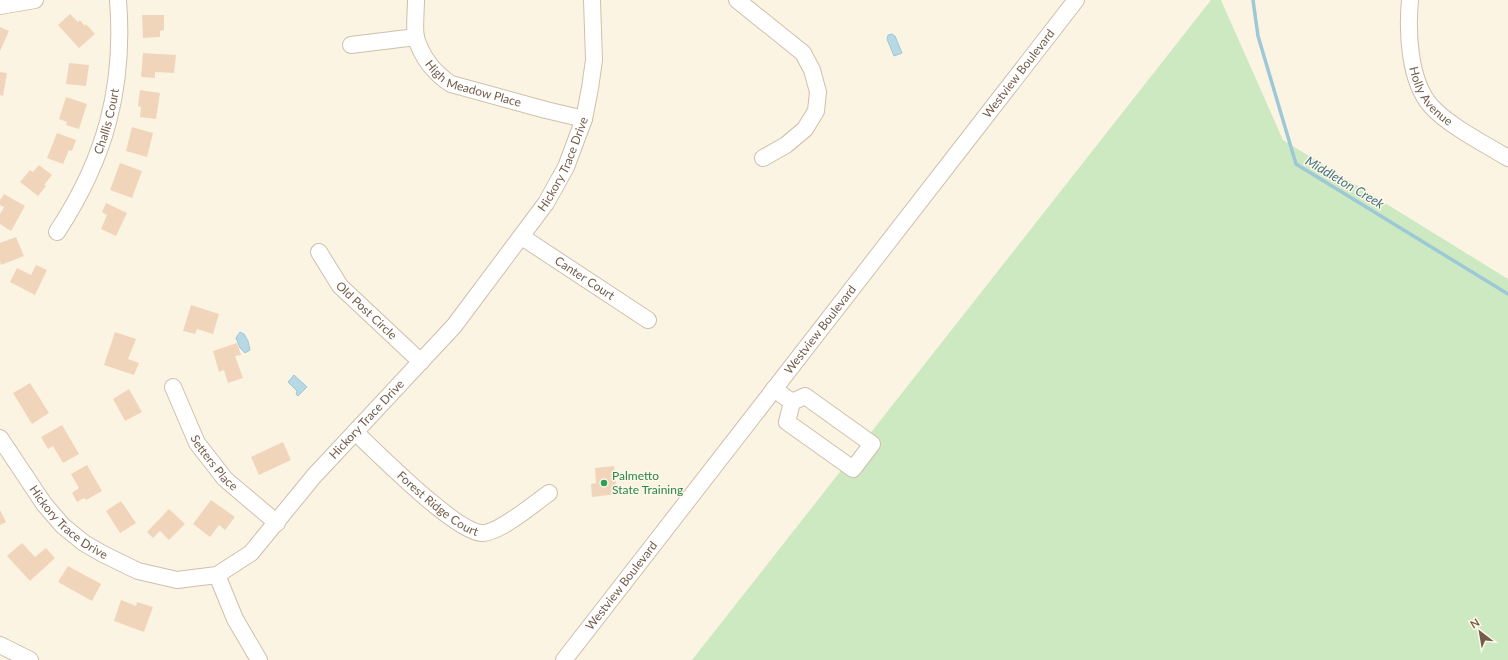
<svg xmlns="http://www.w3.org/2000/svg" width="1508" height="660" viewBox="0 0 1508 660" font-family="Lato,sans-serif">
<rect width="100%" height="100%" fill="#fcf4e2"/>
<path fill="#cde9c1" d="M 1211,0 L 1221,0 L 1283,140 L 1508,279 L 1508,660 L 692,660 Z"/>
<g fill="#b7d9e5" stroke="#9dc8d6">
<path d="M 892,34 L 895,36 L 902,53 L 894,56 L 887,39 L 888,35 Z"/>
<path d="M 240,332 L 244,334 L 248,341 L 250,350 L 245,353 L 240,348 L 236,338 Z"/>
<path d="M 294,375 L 307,387 L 298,396 L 296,394 L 297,391 L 288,382 Z"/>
</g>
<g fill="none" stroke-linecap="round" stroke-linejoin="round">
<path stroke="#9dc8d6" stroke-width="3.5" d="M 1253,0 L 1258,36 L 1296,164 L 1508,294"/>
</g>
<g fill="#f1d5ba">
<path d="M 70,14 L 78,22 L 80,20 L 85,26 L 86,24 L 95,34 L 79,48 L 58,25 Z"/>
<path d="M 142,15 L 164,15 L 164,30 L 160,31 L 160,37 L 143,38 Z"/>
<path d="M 0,27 L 9,31 L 0,51 Z"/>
<path d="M 143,53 L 176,55 L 174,73 L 155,72 L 155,78 L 141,77 Z"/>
<path d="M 69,63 L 89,65 L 86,86 L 66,84 Z"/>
<path d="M 0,72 L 7,73 L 3,96 L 0,95 Z"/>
<path d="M 140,90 L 160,93 L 156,119 L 140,117 L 141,107 L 138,106 Z"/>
<path d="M 66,97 L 87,104 L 79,129 L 66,125 L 67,122 L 59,119 Z"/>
<path d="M 132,127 L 153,133 L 147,157 L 126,151 Z"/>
<path d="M 57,133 L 76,140 L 72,151 L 69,150 L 63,164 L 47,158 Z"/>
<path d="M 120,163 L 142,171 L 132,198 L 110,190 Z"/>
<path d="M 39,165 L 52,175 L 44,185 L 46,186 L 38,196 L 20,182 L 30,170 L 33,172 Z"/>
<path d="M 4,194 L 25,206 L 11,231 L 0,224 L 0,214 L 4,207 L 0,205 L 0,200 Z"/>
<path d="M 106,203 L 127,213 L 116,236 L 101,229 L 107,215 L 102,212 Z"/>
<path d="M 16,237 L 24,256 L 1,265 L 0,261 L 0,243 Z"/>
<path d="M 36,265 L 47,270 L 35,295 L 10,282 L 17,268 L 31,275 Z"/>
<path d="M 191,305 L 219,314 L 213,334 L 197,329 L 195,334 L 183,331 Z"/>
<path d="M 115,332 L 136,339 L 128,359 L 139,363 L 134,375 L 104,365 Z"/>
<path d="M 237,343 L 241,355 L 235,356 L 243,378 L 228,383 L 224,370 L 219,372 L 213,351 Z"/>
<path d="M 30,383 L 49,413 L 32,424 L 13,393 Z"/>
<path d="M 129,389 L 142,412 L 125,421 L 113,399 Z"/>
<path d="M 62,425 L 79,454 L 63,463 L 53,446 L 48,449 L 41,437 Z"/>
<path d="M 283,442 L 291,460 L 259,475 L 251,457 Z"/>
<path d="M 87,465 L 102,491 L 86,500 L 84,498 L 77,502 L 72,493 L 79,488 L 71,474 Z"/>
<path d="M 614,466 L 617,494 L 592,497 L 591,484 L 596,483 L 595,468 Z"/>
<path d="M 211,500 L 235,517 L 225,530 L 219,525 L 210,537 L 193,524 Z"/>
<path d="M 121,501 L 136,523 L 120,533 L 106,511 Z"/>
<path d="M 169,509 L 185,524 L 169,540 L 160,531 L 153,538 L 147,532 Z"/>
<path d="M 0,510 L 6,522 L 0,525 Z"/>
<path d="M 22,543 L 35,557 L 46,548 L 55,558 L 30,581 L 7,556 Z"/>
<path d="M 68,566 L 101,584 L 92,601 L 58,582 Z"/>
<path d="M 121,600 L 136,606 L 137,602 L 153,607 L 144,632 L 114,621 Z"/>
</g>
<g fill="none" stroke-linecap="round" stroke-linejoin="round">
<defs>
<g id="minor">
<path id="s1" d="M 416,0 C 416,11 414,28 416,38 C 422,57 434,73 451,84 L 546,110 L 584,119"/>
<path d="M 737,0 L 803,53 L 812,70 L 818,92 L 816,111 L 805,129 L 786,145 L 763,158"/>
<path id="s2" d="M 1410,0 C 1407,32 1409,81 1431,106 C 1449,126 1485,144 1508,158"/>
<path d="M 0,6 L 35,0"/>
<path d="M 351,45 L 416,37"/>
<path id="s3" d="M 57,232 C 105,159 125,88 118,0"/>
<path id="s4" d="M 522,237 L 648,320"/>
<path id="s5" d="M 319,252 L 340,286 L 421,362"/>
<path id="s6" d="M 173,387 L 197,443 L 225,479 L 277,523"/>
<path d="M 774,389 L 792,402 L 805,396 L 872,444 L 853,469 L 787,422 L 792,402"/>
<path id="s7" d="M 355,432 C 378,453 455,532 482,533 C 498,534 535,503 549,493"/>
<path id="s8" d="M 0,438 L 44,504 L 63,526 L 84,543 L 103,554 L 138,571 L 177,580 L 217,575 L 251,553 L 314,476 L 454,326 L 546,203 L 566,167 L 584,119 L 590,88 L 594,60 L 592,0"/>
<path d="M 217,575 L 235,619 L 259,660"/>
<path d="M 0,645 L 30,660"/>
<path id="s9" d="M 564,660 L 1076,0"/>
</g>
</defs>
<use href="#minor" stroke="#cfbfac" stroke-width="18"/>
<use href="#minor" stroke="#fff" stroke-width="16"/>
</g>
<circle fill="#2e9e5b" stroke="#fff8e8" stroke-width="1.5" cx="604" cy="483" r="4"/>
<g text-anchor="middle" stroke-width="3" stroke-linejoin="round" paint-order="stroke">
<g font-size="12" fill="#735c49" stroke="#fff8e8">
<text dy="4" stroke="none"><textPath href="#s9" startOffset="742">Westview Boulevard</textPath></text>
<text dy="4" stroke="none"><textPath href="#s1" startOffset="117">High Meadow Place</textPath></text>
<text dy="4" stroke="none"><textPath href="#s2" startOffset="102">Holly Avenue</textPath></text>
<text dy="4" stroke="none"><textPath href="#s3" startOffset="122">Challis Court</textPath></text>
<text dy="4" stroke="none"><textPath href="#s8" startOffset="818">Hickory Trace Drive</textPath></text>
<text dy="4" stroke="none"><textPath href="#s4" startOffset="75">Canter Court</textPath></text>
<text dy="4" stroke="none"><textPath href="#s5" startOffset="76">Old Post Circle</textPath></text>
<text dy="4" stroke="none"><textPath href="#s9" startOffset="418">Westview Boulevard</textPath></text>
<text dy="4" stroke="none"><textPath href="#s8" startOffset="494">Hickory Trace Drive</textPath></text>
<text dy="4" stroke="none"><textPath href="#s6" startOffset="87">Setters Place</textPath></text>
<text dy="4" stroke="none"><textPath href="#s7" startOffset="110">Forest Ridge Court</textPath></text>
<text dy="4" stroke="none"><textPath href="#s8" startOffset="110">Hickory Trace Drive</textPath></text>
<text dy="4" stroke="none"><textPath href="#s9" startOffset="94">Westview Boulevard</textPath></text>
</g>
<g font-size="12" fill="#27864d" stroke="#fff8e8" text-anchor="start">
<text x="612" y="480">Palmetto<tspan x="612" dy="14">State Training</tspan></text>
</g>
<g font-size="13" font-style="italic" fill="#437486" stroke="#fff8e8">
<text transform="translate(1345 182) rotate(31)" y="5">Middleton Creek</text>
</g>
</g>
<g transform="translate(1480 632) rotate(329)" stroke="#fff8e8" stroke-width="3" paint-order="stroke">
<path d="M0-3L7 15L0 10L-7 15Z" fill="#735c49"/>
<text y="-6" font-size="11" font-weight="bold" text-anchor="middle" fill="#735c49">N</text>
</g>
</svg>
